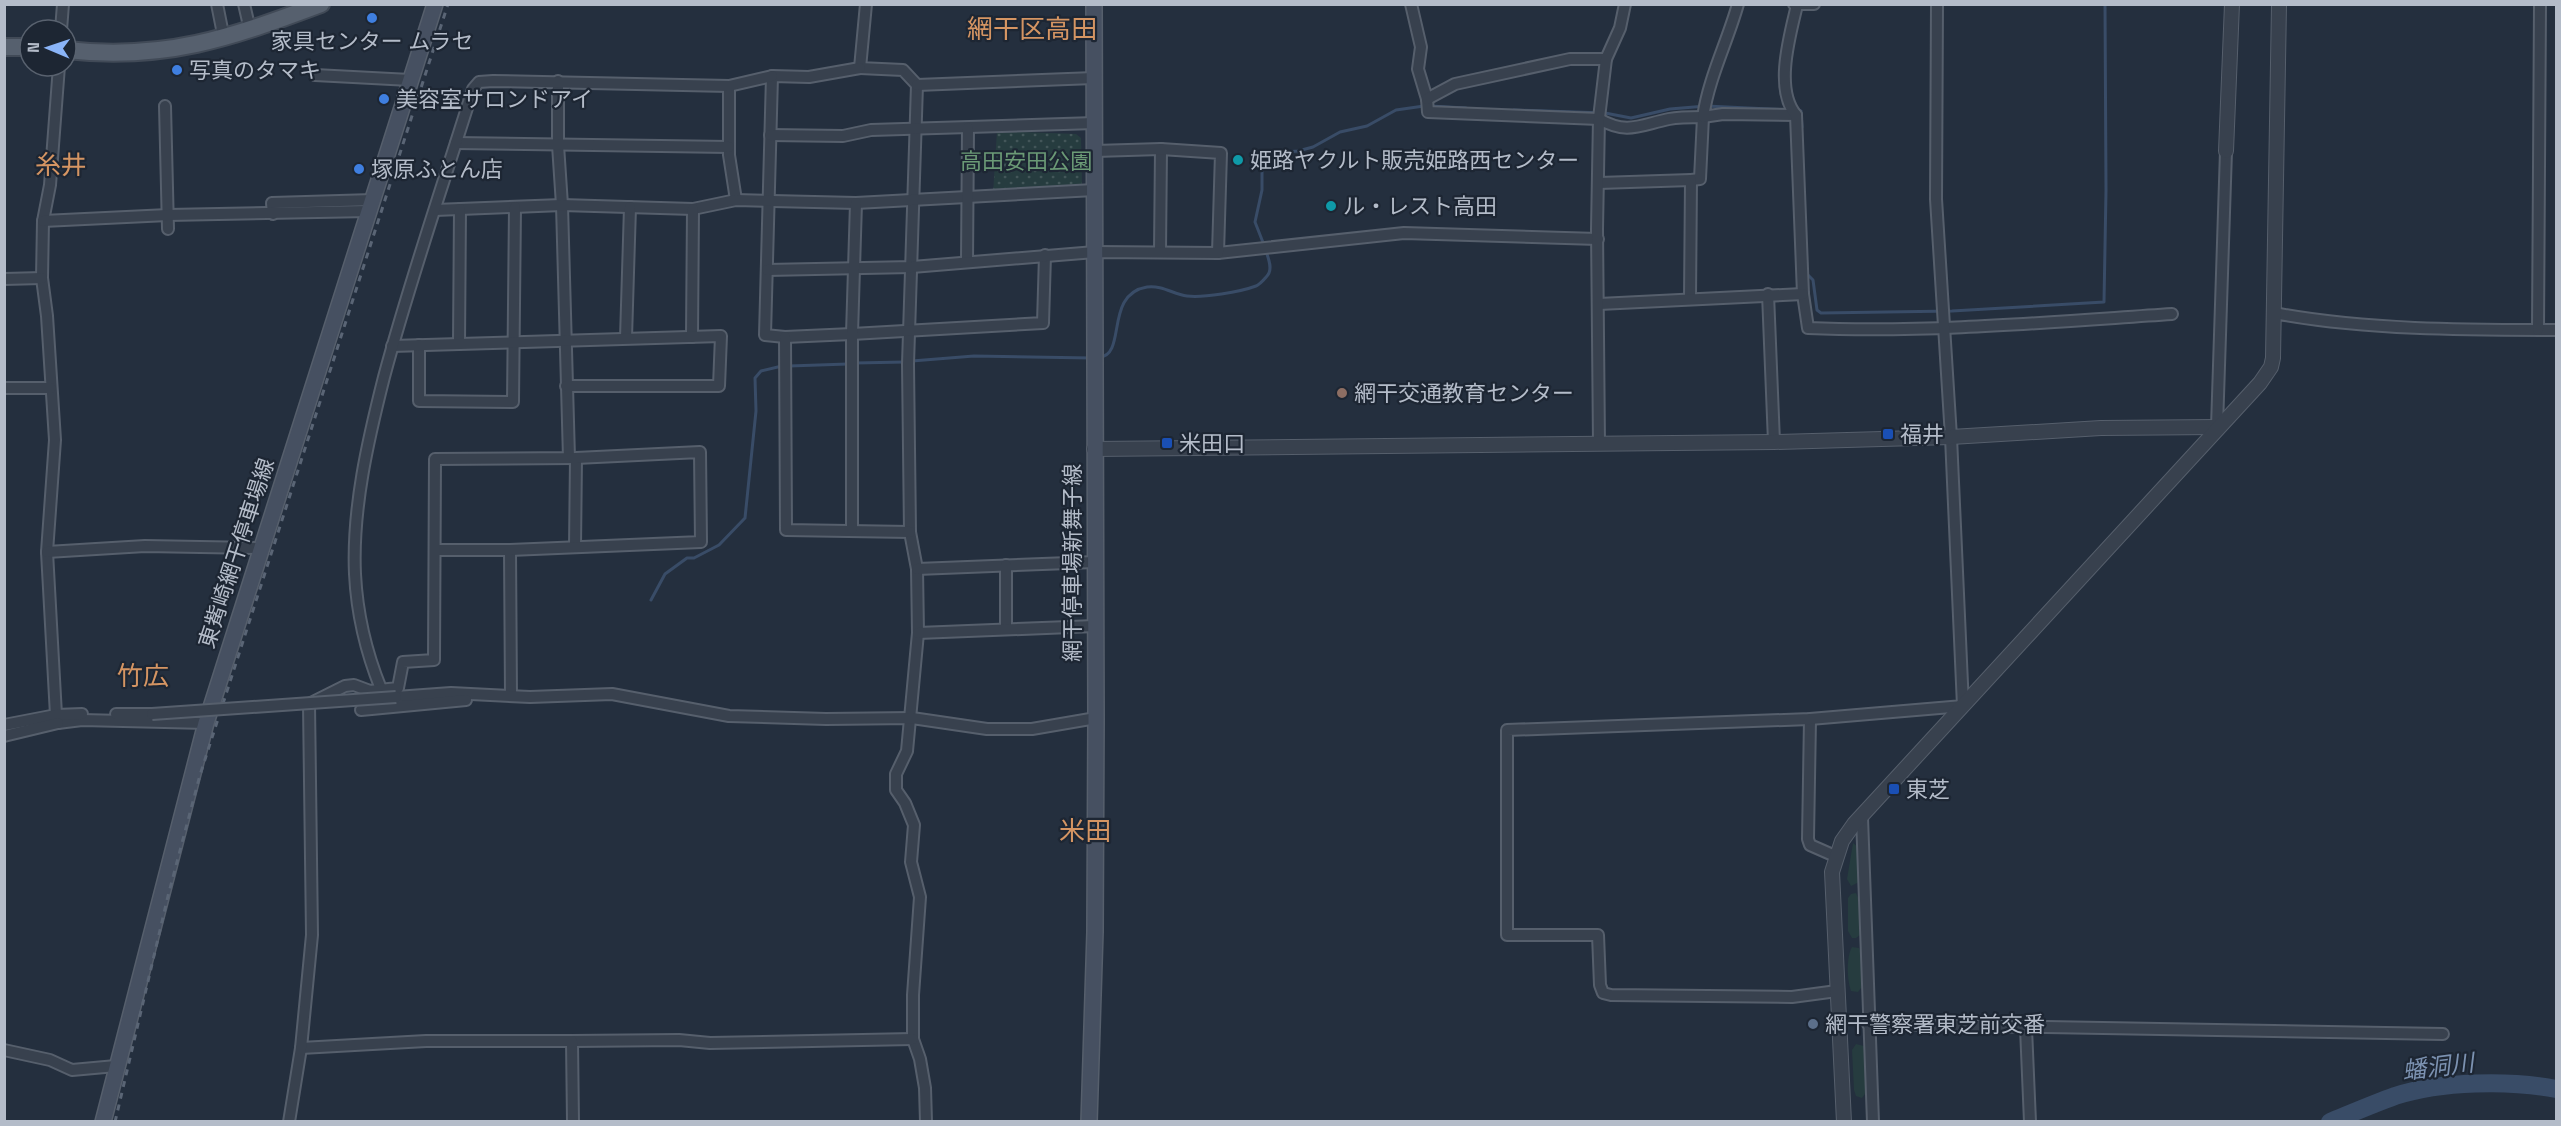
<svg xmlns="http://www.w3.org/2000/svg" width="2561" height="1126" viewBox="0 0 2561 1126" font-family="'Space Grotesk','Noto Sans JP',sans-serif">
<defs>
<pattern id="park-dots" width="8" height="8" patternUnits="userSpaceOnUse" patternTransform="scale(1.5)"><rect width="8" height="8" fill="#263c3f"/><path d="M2 2h.1M6 6h.1" fill="none" stroke="#435659" stroke-width="1.8" stroke-linecap="round"/></pattern>
</defs>
<rect width="100%" height="100%" fill="#242f3e"/>
<g fill="#263c3f">
<path d="M 1853,843 L 1858,847 L 1859,882 L 1851,886 L 1847,879 Z"/>
<path d="M 1856,893 L 1859,900 L 1860,935 L 1856,938 L 1852,938 L 1848,931 L 1848,898 L 1851,894 Z"/>
<path d="M 1852,947 L 1859,948 L 1861,953 L 1861,988 L 1858,992 L 1851,991 C 1847,980 1846,957 1852,947 Z"/>
<path d="M 1856,1044 L 1864,1046 L 1867,1091 L 1862,1098 L 1856,1096 L 1854,1090 L 1852,1050 Z"/>
</g>
<path fill="url(#park-dots)" d="M 997,131 L 1076,134 L 1081,138 L 1082,185 L 1079,188 L 993,194 Z"/>
<g fill="none" stroke-linecap="round" stroke-linejoin="round">
<g stroke="#394c67" stroke-width="3">
<path d="M 1430,106 L 1466,108"/>
<path d="M 1514,110 L 1605,113 L 1631,118 L 1670,109 L 1706,106 L 1790,110"/>
<path d="M 1797,110 L 1801,111 L 1802,127"/>
<path d="M 1264,245 L 1255,222 L 1262,190 L 1262,161 L 1273,153 L 1298,151 L 1313,147 L 1340,132 L 1367,126 L 1396,110 L 1424,106"/>
<path d="M 1807,274 L 1813,280 L 1817,310 L 1821,313 L 1952,311 L 2104,302 L 2106,191 L 2105,4"/>
<path d="M 1100,357 C 1127,354 1104,294 1147,287 C 1162,285 1173,294 1187,296 C 1203,298 1240,292 1256,286 C 1259,285 1267,277 1269,273 C 1272,266 1268,258 1266,251"/>
<path d="M 912,361 L 974,356 L 1091,358"/>
<path d="M 855,363 L 905,362"/>
<path d="M 789,366 L 848,364"/>
<path d="M 651,600 L 665,574 L 687,558 L 694,558 L 719,545 L 745,518 L 756,411 L 755,378 L 761,371 L 782,366"/>
</g>
<path stroke="#394c67" stroke-width="18" d="M 2330,1122 C 2352,1113 2373,1104 2395,1096 C 2441,1081 2510,1080 2556,1089"/>
<defs>
<g id="minor">
<path d="M 217,4 L 224,39"/>
<path d="M 244,4 L 250,30"/>
<path d="M 866,4 L 860,68 L 903,70 L 917,85 L 908,364 L 910,532 L 917,569 L 918,633 L 907,751 L 896,774 L 896,790 L 905,803 L 914,825 L 911,862 L 920,897 L 913,995 L 913,1039 L 920,1059 L 925,1088 L 926,1122"/>
<path d="M 1411,4 L 1421,47 L 1418,69 L 1427,99 L 1428,112 L 1599,119 C 1627,135 1640,125 1669,119 C 1679,117 1692,117 1703,117 L 1700,179 L 1691,180"/>
<path d="M 1738,4 C 1727,43 1709,77 1703,117 L 1723,114 L 1796,115"/>
<path d="M 1794,4 L 1814,4"/>
<path d="M 1797,5 C 1790,35 1774,89 1796,115 L 1803,294 L 1808,328 C 1930,333 2051,322 2172,314"/>
<path d="M 61,30 L 63,4"/>
<path d="M 59,66 L 50,185 L 43,221 L 42,278 L 47,316 L 55,440 L 47,552 L 56,715 L 58,723 L 82,720 L 206,723"/>
<path d="M 860,68 L 809,77 L 772,76 L 765,335 L 785,337 L 852,334 L 1043,323 L 1045,255"/>
<path d="M 315,75 L 410,80"/>
<path d="M 558,81 L 558,145 L 562,205 L 569,458"/>
<path d="M 917,85 L 1094,78"/>
<path d="M 729,86 L 729,155 L 736,200"/>
<path d="M 1427,99 L 1455,84 L 1570,59 L 1606,59"/>
<path d="M 165,106 L 168,229"/>
<path d="M 770,135 L 843,136 L 871,130 L 1095,123"/>
<path d="M 456,143 L 729,147"/>
<path d="M 1599,183 L 1691,180 L 1690,299"/>
<path d="M 435,210 L 562,205 L 693,209 L 736,200 L 856,203 L 1094,190"/>
<path d="M 273,214 L 272,203 L 373,200"/>
<path d="M 43,221 L 168,215 L 369,211"/>
<path d="M 1160,251 L 1161,149"/>
<path d="M 1218,253 L 1404,233 L 1598,239"/>
<path d="M 967,262 L 968,128"/>
<path d="M 767,270 L 912,267 L 1095,252 L 1218,253 L 1221,153 L 1161,149 L 1095,151"/>
<path d="M 4,279 L 42,278"/>
<path d="M 1768,294 L 1774,442"/>
<path d="M 1599,304 L 1803,294"/>
<path d="M 2274,313 C 2363,330 2466,330 2556,330"/>
<path d="M 2538,330 L 2540,4"/>
<path d="M 692,337 L 693,209"/>
<path d="M 785,337 L 786,530 L 910,532"/>
<path d="M 626,338 L 630,207"/>
<path d="M 459,344 L 460,209"/>
<path d="M 419,345 L 419,401 L 513,402 L 515,207"/>
<path d="M 392,346 L 721,336 L 719,386 L 566,386"/>
<path d="M 4,388 L 51,388"/>
<path d="M 2217,427 L 2226,151"/>
<path d="M 1599,444 L 1597,229 L 1599,118 L 1606,59 L 1620,28 L 1625,4"/>
<path d="M 852,529 L 852,334 L 856,203"/>
<path d="M 575,547 L 576,458"/>
<path d="M 510,550 L 511,696"/>
<path d="M 47,552 L 145,546 L 261,548"/>
<path d="M 917,569 L 1095,562"/>
<path d="M 1006,629 L 1006,565"/>
<path d="M 918,633 L 1095,626"/>
<path d="M 381,689 C 366,652 357,614 355,574 C 352,509 368,440 384,377 C 410,280 443,185 473,89 L 479,82 L 493,81 L 729,86 L 772,76"/>
<path d="M 396,697 L 451,693 L 530,697 L 612,694 L 729,716 L 826,719 L 912,718 L 987,729 L 1032,729 L 1096,718"/>
<path d="M 361,710 L 466,700"/>
<path d="M 116,714 L 152,714"/>
<path d="M 1810,719 L 1808,839 L 1810,845 L 1835,856"/>
<path d="M 4,725 L 56,715 L 82,714"/>
<path d="M 4,736 L 58,723"/>
<path d="M 1862,817 L 1873,1122"/>
<path d="M 1837,991 L 1792,997 L 1611,995 L 1603,993 L 1600,985 L 1598,935 L 1507,935 L 1507,730 L 1810,719 L 1963,706 L 1951,437 L 1936,199 L 1937,4"/>
<path d="M 1868,1024 L 2443,1034"/>
<path d="M 2026,1028 L 2030,1122"/>
<path d="M 572,1041 L 679,1040 L 710,1043 L 913,1039"/>
<path d="M 301,1048 L 426,1041 L 572,1041 L 573,1122"/>
<path d="M 4,1050 L 50,1060 L 72,1070 L 116,1066"/>
<path d="M 289,1122 L 301,1048 L 312,935 L 309,704 L 345,686 L 354,685 L 370,691 L 398,688 L 403,662 L 434,660 L 435,459 L 576,458 L 700,452 L 701,542 L 510,550 L 435,550"/>
</g>
<g id="tertiary">
<path d="M 2226,151 L 2232,4"/>
<path d="M 1094,449 L 1774,442 L 1951,437 L 2101,428 L 2217,427"/>
<path d="M 1844,1122 L 1832,872 L 1842,841 L 1854,824 L 2260,383 L 2271,367 L 2273,358 L 2279,4"/>
</g>
<g id="secondary">
<path d="M 103,1122 L 206,723 L 435,4"/>
<path d="M 1089,1122 L 1095,932 L 1096,718 L 1094,4"/>
</g>
<g id="primary">
<path d="M 4,47 L 30,47"/>
<path d="M 66,50 C 165,61 230,38 321,4"/>
</g>
</defs>
<use href="#minor" stroke="#565f6c" stroke-width="14"/>
<use href="#tertiary" stroke="#565f6c" stroke-width="16"/>
<use href="#secondary" stroke="#565f6c" stroke-width="18"/>
<use href="#primary" stroke="#414a57" stroke-width="20"/>
<use href="#minor" stroke="#38414e" stroke-width="10"/>
<use href="#tertiary" stroke="#38414e" stroke-width="14"/>
<use href="#secondary" stroke="#465061" stroke-width="15"/>
<use href="#primary" stroke="#56606e" stroke-width="16"/>
<path stroke="#5a6575" stroke-width="3" stroke-dasharray="6 6" stroke-linecap="butt" d="M 115,1122 L 168,896 L 200,775 L 448,4"/>
<defs>
<path id="minor-bridge" d="M 152,714 L 396,697"/>
</defs>
<use href="#minor-bridge" stroke="#565f6c" stroke-width="14" stroke-linecap="butt"/>
<use href="#minor-bridge" stroke="#38414e" stroke-width="10"/>
</g>
<g fill="#3f7fe0" stroke="#1d2633" stroke-width="2">
<circle cx="372" cy="18" r="6"/>
<circle cx="177" cy="70" r="6"/>
<circle cx="384" cy="99" r="6"/>
<circle cx="359" cy="169" r="6"/>
</g>
<g fill="#0f9aa8" stroke="#1d2633" stroke-width="2">
<circle cx="1238" cy="160" r="6"/>
<circle cx="1331" cy="206" r="6"/>
</g>
<circle fill="#8d6e63" stroke="#1d2633" stroke-width="2" cx="1342" cy="393" r="6"/>
<g fill="#1a4fb4" stroke="#1d2633" stroke-width="2">
<rect x="1882" y="428" width="12" height="12" rx="3"/>
<rect x="1161" y="437" width="12" height="12" rx="3"/>
<rect x="1888" y="783" width="12" height="12" rx="3"/>
</g>
<circle fill="#5c6f8a" stroke="#1d2633" stroke-width="2" cx="1813" cy="1024" r="6"/>
<g text-anchor="middle" stroke-width="4.5" stroke-linejoin="round" paint-order="stroke">
<g font-size="22" fill="#b4bcc9" stroke="#1d2633" text-anchor="start">
<text x="372" y="49" text-anchor="middle">家具センター ムラセ</text>
<text x="189" y="78">写真のタマキ</text>
<text x="396" y="107">美容室サロンドアイ</text>
<text x="1250" y="168">姫路ヤクルト販売姫路西センター</text>
<text x="371" y="177">塚原ふとん店</text>
<text x="1343" y="214">ル・レスト高田</text>
<text x="1354" y="401">網干交通教育センター</text>
<text x="1900" y="442">福井</text>
<text x="1179" y="451">米田口</text>
<text x="1906" y="797">東芝</text>
<text x="1825" y="1032">網干警察署東芝前交番</text>
</g>
<g font-size="22" fill="#6b9a76" stroke="#1d2633">
<text x="1026" y="169">高田安田公園</text>
</g>
<g font-size="22" fill="#b4bcc9" stroke="#1d2633">
<text transform="translate(236 553) rotate(-72)" y="8">東觜崎網干停車場線</text>
<text transform="translate(1072 563) rotate(-90)" y="8">網干停車場新舞子線</text>
</g>
<g font-size="24" font-style="italic" fill="#7c92b1" stroke="#1d2633">
<text transform="translate(2438 1067) rotate(-7)" y="8">蟠洞川</text>
</g>
<g font-size="26" fill="#d59563" stroke="#1d2633">
<text x="1032" y="38">網干区高田</text>
<text x="61" y="174">糸井</text>
<text x="143" y="685">竹広</text>
<text x="1085" y="840">米田</text>
</g>
</g>
<rect width="2561" height="1126" fill="none" stroke="#b4bcc9" stroke-width="12"/>
<g transform="translate(48 48) rotate(272)"><circle r="28" fill="#1d2633" stroke="#59626f" stroke-width="1.5"/>
<path d="M0-4.5L10 22L0 15L-10 22Z" fill="#8ab4f8"/>
<text y="-9" font-size="16" font-weight="bold" text-anchor="middle" fill="#b4bcc9">N</text>
</g>
</svg>
